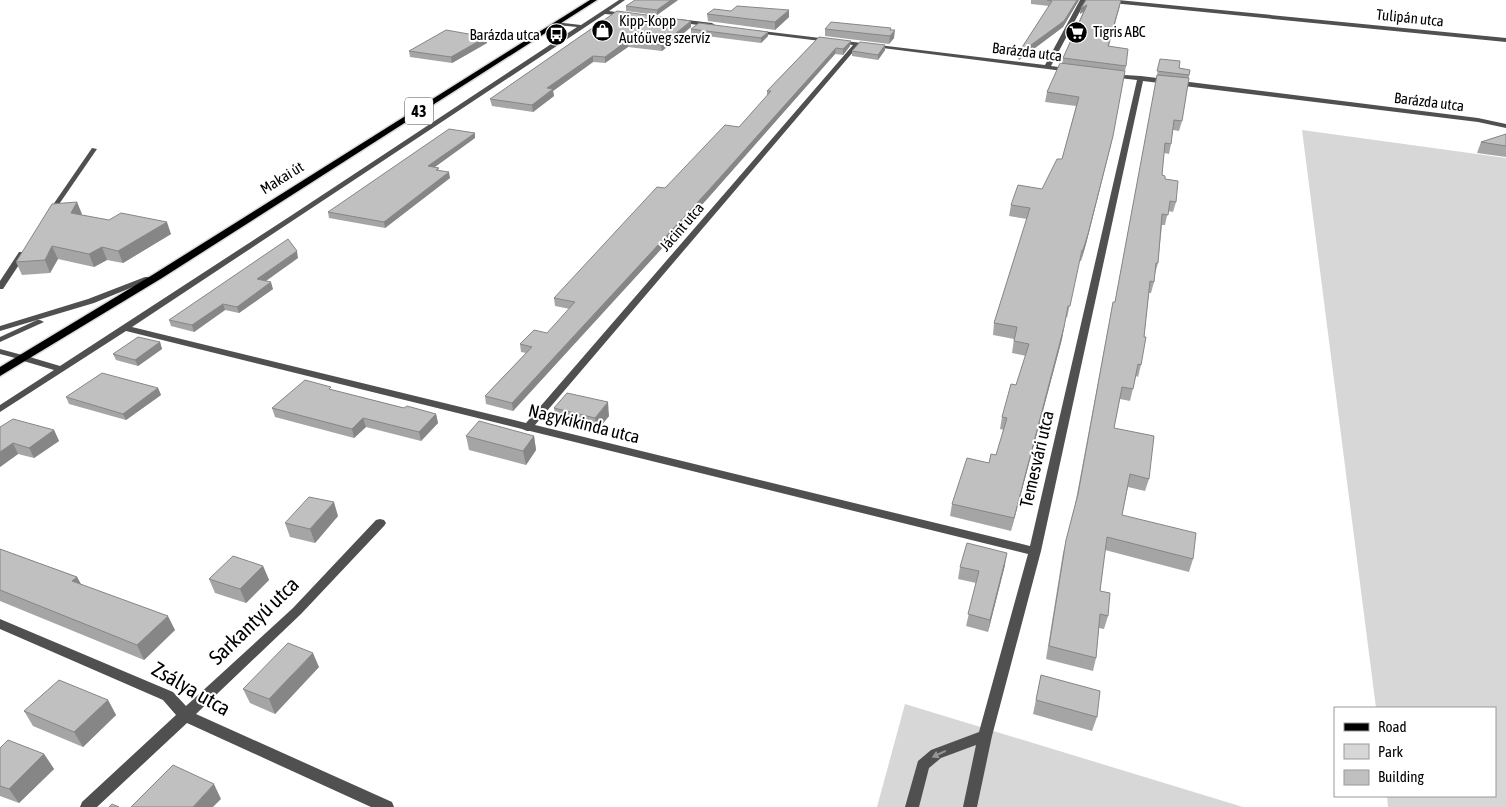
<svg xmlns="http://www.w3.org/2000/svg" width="1506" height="807" viewBox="0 0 1506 807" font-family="'Asap Condensed',sans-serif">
<rect width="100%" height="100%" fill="#fff"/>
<g fill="#d7d7d7">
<path d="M 1302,130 L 1506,158 L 1506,807 L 1388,807 L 1387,796 L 1495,796 L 1495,708 L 1376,708 Z"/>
<path d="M 905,704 L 1243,807 L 877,807 Z"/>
</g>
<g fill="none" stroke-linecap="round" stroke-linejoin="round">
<defs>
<path id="primary" d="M 590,0 L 597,0 L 162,278 L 0,376 L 0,367 L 154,274 Z"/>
</defs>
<use href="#primary" stroke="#dbdbdb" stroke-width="3"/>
<g fill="#505050" fill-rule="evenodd">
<path d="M 92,148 L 97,149 L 53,213 L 49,213 L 48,212 Z"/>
<path d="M 19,252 L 22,252 L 26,254 L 3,289 L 0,289 L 0,281 Z"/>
<path d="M 145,277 L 148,277 L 152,279 L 94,303 L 0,331 L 0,326 L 88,299 Z"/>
<path d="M 37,320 L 40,320 L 44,322 L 0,342 L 0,337 Z"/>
<path d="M 0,349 L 26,356 L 27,358 L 23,360 L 0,354 Z"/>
</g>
<g fill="#505050" fill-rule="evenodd">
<path d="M 619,0 L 625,0 L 609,11 L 629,14 L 629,16 L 605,14 L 132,327 L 526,423 L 853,45 L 756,33 L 753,31 L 754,30 L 1045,65 L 1080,0 L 1086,0 L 1051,66 L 1073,69 L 1073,71 L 1071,72 L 859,45 L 535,425 L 1030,546 L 1137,80 L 1110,77 L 1108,76 L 1108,74 L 1141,76 L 1478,118 L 1506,124 L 1506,128 L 1478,122 L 1143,81 L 1041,551 L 992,736 L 977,807 L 963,807 L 976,745 L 941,758 L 929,768 L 919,807 L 905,807 L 918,761 L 931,750 L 979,732 L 1028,554 L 530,431 L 527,431 L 522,429 L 126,331 L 0,412 L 0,405 L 54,370 L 20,360 L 18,358 L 20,356 L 23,355 L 60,366 L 289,217 L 577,27 L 557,25 L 554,23 L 555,22 L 581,25 Z"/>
<path d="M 1099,0 L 1118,0 L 1506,38 L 1506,42 L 1102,2 Z"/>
<path d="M 679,19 L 712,23 L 715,25 L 712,27 L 677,22 L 676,21 Z"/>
<path d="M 380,519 L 384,520 L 386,523 L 384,526 L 301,614 L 196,714 L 392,802 L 394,807 L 371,807 L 187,723 L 97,807 L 80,807 L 82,802 L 176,715 L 163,700 L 0,629 L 0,619 L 173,692 L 186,706 L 293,608 L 376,520 Z"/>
</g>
<use href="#primary" fill="#000" fill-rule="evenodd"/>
</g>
<g fill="#a5a5a5">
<path d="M 635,0 L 678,0 L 657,15 L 626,11 L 626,6 Z"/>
<path d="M 1031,0 L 1079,0 L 1063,27 L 1019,60 L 1018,58 L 1019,52 L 1049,6 L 1031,4 Z"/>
<path d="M 1120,6 L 1109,46 L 1126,66 L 1111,145 L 1086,244 L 1081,261 L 1079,261 L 1067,318 L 1066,317 L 1062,339 L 1011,531 L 950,516 L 952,504 L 996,455 L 1004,430 L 1000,429 L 1002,417 L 1016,385 L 1026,356 L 1012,353 L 1014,339 L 993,335 L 994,323 L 1027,219 L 1009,216 L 1011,205 L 1042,189 L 1062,159 L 1076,106 L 1045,102 L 1047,92 L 1062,63 L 1063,58 L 1083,12 L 1080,14 L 1081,8 Z"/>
<path d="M 617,11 L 691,27 L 662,51 L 628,47 L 605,63 L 593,62 L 553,91 L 554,96 L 533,112 L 492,106 L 490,99 Z"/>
<path d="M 731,11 L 789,17 L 775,30 L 708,21 L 707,14 Z"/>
<path d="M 691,29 L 768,32 L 768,36 L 761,43 L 691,34 Z"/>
<path d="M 825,29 L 891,30 L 894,38 L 889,44 L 825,36 Z"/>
<path d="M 486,37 L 487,43 L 452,63 L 410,57 L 409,51 Z"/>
<path d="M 819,37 L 850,46 L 843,55 L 835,54 L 708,198 L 513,411 L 486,404 L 485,396 L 526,353 L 521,352 L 520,344 L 547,333 L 570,309 L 555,306 L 554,298 L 739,127 L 767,96 L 767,91 Z"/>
<path d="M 885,45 L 885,50 L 878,60 L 852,56 L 852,51 Z"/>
<path d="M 1160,59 L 1179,68 L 1190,70 L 1182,121 L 1179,131 L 1173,130 L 1171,144 L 1169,154 L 1164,153 L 1162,175 L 1176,202 L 1173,212 L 1168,211 L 1165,225 L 1162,225 L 1158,263 L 1155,274 L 1154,282 L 1151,293 L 1149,293 L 1141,365 L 1138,377 L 1136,376 L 1130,401 L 1120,399 L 1114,428 L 1149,479 L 1145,491 L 1128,487 L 1122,515 L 1193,559 L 1189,572 L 1105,550 L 1100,591 L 1108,616 L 1104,629 L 1099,628 L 1096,658 L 1093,671 L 1046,659 L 1063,553 L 1075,505 L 1111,313 L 1113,302 L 1115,302 Z"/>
<path d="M 1506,134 L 1506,157 L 1477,153 L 1481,142 Z"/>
<path d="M 475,138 L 435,167 L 450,178 L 385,228 L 329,218 L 328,212 Z"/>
<path d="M 77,202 L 81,215 L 171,234 L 123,263 L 107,260 L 94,267 L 58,259 L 50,273 L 22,275 L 16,262 Z"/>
<path d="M 298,258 L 265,281 L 273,289 L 239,313 L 225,310 L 194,332 L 171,326 L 169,320 Z"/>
<path d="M 160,342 L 162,349 L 138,366 L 116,360 L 113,354 Z"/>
<path d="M 158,388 L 161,395 L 126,420 L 69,404 L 66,397 Z"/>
<path d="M 332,390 L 404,408 L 436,414 L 438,423 L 421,441 L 366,427 L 354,438 L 275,417 L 272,408 Z"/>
<path d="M 554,408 L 609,416 L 596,432 L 556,421 Z"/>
<path d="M 0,427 L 54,430 L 59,441 L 34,458 L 18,454 L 0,467 Z"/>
<path d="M 466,436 L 534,436 L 536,450 L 526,465 L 469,450 Z"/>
<path d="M 338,516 L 315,543 L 290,537 L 285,523 Z"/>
<path d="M 0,549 L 77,577 L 81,584 L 175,630 L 144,660 L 0,601 Z"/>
<path d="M 1005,565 L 988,632 L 966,626 L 976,583 L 958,579 L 960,567 Z"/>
<path d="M 263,566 L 269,580 L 246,603 L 215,593 L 209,579 Z"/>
<path d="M 319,667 L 275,714 L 250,703 L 243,689 Z"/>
<path d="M 1041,675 L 1097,717 L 1092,731 L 1033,714 Z"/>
<path d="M 108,700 L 116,715 L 83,747 L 33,726 L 24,711 Z"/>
<path d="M 0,748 L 44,754 L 54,769 L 19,803 L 0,796 Z"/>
</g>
<g fill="#868686">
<path d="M 671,0 L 678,0 L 657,15 L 657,10 Z"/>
<path d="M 1077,0 L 1079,0 L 1063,27 L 1019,60 L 1020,53 Z"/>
<path d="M 1087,5 L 1086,10 L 1080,14 L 1081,8 Z"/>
<path d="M 789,10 L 789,17 L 775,30 L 775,22 Z"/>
<path d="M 691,21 L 691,27 L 662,51 L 661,45 Z"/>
<path d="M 895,30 L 894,38 L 889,44 L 890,36 Z"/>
<path d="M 768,32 L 768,36 L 761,43 L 761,38 Z"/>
<path d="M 486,37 L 487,43 L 452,63 L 451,57 Z"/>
<path d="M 628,40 L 628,47 L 605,63 L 605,57 Z"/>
<path d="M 851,41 L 850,46 L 843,55 L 843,49 Z"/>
<path d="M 885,45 L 885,50 L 878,60 L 878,55 Z"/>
<path d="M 836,48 L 835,54 L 708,198 L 513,411 L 512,403 Z"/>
<path d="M 593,56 L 593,62 L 553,91 L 554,96 L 533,112 L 532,105 L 547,88 Z"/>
<path d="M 475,133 L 475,138 L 429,171 L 428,166 Z"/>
<path d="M 1113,136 L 1086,244 L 1081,261 L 1083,250 Z"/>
<path d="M 449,172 L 450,178 L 385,228 L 384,222 Z"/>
<path d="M 77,202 L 82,214 L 76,225 L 71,213 Z"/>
<path d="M 167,222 L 171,234 L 123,263 L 118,251 Z"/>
<path d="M 52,246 L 58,259 L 50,273 L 45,260 Z"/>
<path d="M 102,247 L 107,260 L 94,267 L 89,254 Z"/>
<path d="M 297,251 L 298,258 L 259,286 L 257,279 Z"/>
<path d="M 271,282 L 273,289 L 239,313 L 237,307 Z"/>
<path d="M 223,304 L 225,310 L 194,332 L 192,325 Z"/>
<path d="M 1064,327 L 1062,339 L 1011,531 L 1014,518 Z"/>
<path d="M 160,342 L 162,349 L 138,366 L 135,360 Z"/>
<path d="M 158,388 L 161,395 L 126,420 L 123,414 Z"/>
<path d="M 608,402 L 609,416 L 596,432 L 595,418 Z"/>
<path d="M 436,414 L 438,423 L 421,441 L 419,432 Z"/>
<path d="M 363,418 L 366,427 L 354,438 L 352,429 Z"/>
<path d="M 54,430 L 59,441 L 34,458 L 29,448 Z"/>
<path d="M 534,436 L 536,450 L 526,465 L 523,451 Z"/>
<path d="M 13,443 L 18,454 L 0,467 L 0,452 Z"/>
<path d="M 334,502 L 338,516 L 315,543 L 310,529 Z"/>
<path d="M 1007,553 L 1005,565 L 988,632 L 990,620 Z"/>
<path d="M 263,566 L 269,580 L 246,603 L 240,589 Z"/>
<path d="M 77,577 L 85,592 L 72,581 Z"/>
<path d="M 168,616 L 175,630 L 144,660 L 137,645 Z"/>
<path d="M 313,653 L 319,667 L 275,714 L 269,699 Z"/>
<path d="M 108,700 L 116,715 L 83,747 L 74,732 Z"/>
<path d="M 44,754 L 54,769 L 19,803 L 9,789 Z"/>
<path d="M 214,784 L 221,799 L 213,807 L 193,807 Z"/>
</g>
<g fill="#c0c0c0" stroke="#868686">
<path d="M 635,0 L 671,0 L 657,10 L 626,6 Z"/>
<path d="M 1047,0 L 1077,0 L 1064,21 L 1020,53 L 1019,52 L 1052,1 Z"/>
<path d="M 1086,0 L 1121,0 L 1108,46 L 1128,49 L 1126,66 L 1063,58 L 1087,5 L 1081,8 Z"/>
<path d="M 737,6 L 789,10 L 775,22 L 707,14 L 714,9 L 731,11 Z"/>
<path d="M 617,11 L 691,21 L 661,45 L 628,40 L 605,57 L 593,56 L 547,88 L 553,89 L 532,105 L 490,99 Z"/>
<path d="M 831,22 L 891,28 L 890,30 L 895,30 L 890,36 L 825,29 Z"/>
<path d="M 699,23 L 768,32 L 761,38 L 691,29 Z"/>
<path d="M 446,30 L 486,37 L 451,57 L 409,51 Z"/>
<path d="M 819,37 L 851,41 L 843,49 L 836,48 L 708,191 L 512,403 L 485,396 L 532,347 L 520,344 L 534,330 L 547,333 L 575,302 L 554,298 L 657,187 L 665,188 L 725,125 L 739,127 L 771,91 L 767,91 Z"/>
<path d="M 860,42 L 885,45 L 878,55 L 852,51 Z"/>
<path d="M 1160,59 L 1180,61 L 1179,68 L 1190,70 L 1189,75 L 1157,71 Z"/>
<path d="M 1060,63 L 1125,71 L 1113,136 L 1088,234 L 1083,250 L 1082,250 L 1070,306 L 1068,306 L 1064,327 L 1014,518 L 952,504 L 967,458 L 989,463 L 991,454 L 996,455 L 1007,418 L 1002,417 L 1011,384 L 1016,385 L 1029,344 L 1014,341 L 1017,327 L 994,323 L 1030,208 L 1011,205 L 1018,185 L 1042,189 L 1057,159 L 1062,159 L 1079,97 L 1047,92 Z"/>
<path d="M 1157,75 L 1189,78 L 1182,121 L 1174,120 L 1171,144 L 1165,143 L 1162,175 L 1165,176 L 1165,179 L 1178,181 L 1176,202 L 1170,201 L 1168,215 L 1162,214 L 1158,263 L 1156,263 L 1154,282 L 1150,281 L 1144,337 L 1146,337 L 1141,365 L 1138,364 L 1133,389 L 1122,387 L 1114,428 L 1154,436 L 1149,479 L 1130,474 L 1122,515 L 1196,533 L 1193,559 L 1107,537 L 1100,591 L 1110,593 L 1108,616 L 1100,614 L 1096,658 L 1049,646 L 1066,540 L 1078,494 L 1113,302 L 1115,302 Z"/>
<path d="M 449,129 L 475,133 L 428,166 L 439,168 L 436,170 L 449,172 L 384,222 L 328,212 Z"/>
<path d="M 1506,134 L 1506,146 L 1481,142 Z"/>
<path d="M 77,202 L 71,213 L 109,220 L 121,213 L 167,222 L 118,251 L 102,247 L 89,254 L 52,246 L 45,260 L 16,262 L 52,204 Z"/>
<path d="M 288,239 L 297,251 L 257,279 L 271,282 L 237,307 L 223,304 L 192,325 L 169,320 Z"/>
<path d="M 138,337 L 160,342 L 135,360 L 113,354 Z"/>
<path d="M 102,373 L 158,388 L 123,414 L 66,397 Z"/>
<path d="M 305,380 L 331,387 L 329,389 L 404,408 L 407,406 L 436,414 L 419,432 L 363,418 L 352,429 L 272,408 Z"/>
<path d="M 567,393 L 608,402 L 595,418 L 554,408 Z"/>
<path d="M 13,419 L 54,430 L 29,448 L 13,443 L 0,452 L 0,427 Z"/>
<path d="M 479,421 L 534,436 L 523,451 L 466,436 Z"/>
<path d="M 309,497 L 334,502 L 310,529 L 285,523 Z"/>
<path d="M 967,543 L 1007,553 L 990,620 L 968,614 L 979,571 L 960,567 Z"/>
<path d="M 0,549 L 77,577 L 72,581 L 168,616 L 137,645 L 0,590 Z"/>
<path d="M 233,556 L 263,566 L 240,589 L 209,579 Z"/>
<path d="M 288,643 L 313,653 L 269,699 L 243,689 Z"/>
<path d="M 1041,675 L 1100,691 L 1097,717 L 1036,700 Z"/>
<path d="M 59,680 L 108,700 L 74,732 L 24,711 Z"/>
<path d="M 8,740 L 44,754 L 9,789 L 0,786 L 0,748 Z"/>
<path d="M 173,765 L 214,784 L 193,807 L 131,807 Z"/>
<path d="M 112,804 L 119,807 L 109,807 Z"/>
</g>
<defs><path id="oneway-solid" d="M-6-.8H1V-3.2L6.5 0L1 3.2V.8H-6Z" transform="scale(1.25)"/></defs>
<use fill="#969696" href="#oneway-solid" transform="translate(939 754) rotate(155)"/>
<defs>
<symbol id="shop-disc" viewBox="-11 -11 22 22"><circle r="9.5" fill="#000" stroke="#fff"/><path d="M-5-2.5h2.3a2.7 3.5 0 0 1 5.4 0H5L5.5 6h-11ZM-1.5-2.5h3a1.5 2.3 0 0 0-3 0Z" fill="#fff"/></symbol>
<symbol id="supermarket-disc" viewBox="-11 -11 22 22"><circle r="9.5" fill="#000" stroke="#fff"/><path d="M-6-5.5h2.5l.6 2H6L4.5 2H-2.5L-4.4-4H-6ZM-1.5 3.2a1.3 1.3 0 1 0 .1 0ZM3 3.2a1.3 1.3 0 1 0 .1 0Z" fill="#fff"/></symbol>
<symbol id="bus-disc" viewBox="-11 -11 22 22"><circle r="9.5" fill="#000" stroke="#fff"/><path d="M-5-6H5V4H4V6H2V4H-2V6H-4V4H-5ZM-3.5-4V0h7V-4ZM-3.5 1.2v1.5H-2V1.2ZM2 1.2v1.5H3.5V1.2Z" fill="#fff"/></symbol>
</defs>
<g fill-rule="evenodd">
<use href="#shop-disc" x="590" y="18" width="25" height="25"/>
<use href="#supermarket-disc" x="1064" y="20" width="25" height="25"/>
<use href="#bus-disc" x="544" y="22" width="25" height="25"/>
</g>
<g text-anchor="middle" stroke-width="4" stroke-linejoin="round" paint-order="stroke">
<g font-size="15" fill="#000" stroke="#fff">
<text transform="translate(1410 18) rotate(6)" y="5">Tulipán utca</text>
<text transform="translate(1027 52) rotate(7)" y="5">Barázda utca</text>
<text transform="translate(1429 102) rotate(7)" y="5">Barázda utca</text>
<text transform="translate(282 178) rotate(-32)" y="5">Makai út</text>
<text transform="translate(682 227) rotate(-49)" y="5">Jácint utca</text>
</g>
<g font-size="15" fill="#000" stroke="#fff" text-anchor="start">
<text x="619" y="26">Kipp-Kopp<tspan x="619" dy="17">Autóüveg szervíz</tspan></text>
<text x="1093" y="37">Tigris ABC</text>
<text x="540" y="40" text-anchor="end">Barázda utca</text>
</g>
<rect fill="#fff" stroke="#4c4c4c" stroke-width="1" x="405" y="97.5" width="28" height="27" rx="4"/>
<g font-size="16" font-weight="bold" fill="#000">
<text x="419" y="117">43</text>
</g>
<g font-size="18" fill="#000" stroke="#fff">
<text transform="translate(584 424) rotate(14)" y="6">Nagykikinda utca</text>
<text transform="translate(1037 459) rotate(-77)" y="6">Temesvári utca</text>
</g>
<g font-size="21" fill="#000" stroke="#fff">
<text transform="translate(254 621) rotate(-44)" y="7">Sarkantyú utca</text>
<text transform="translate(191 689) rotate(30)" y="7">Zsálya utca</text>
</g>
</g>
<rect x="1334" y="707" width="162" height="90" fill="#ffffff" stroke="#999999"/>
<rect x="1344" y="723" width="25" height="8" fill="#000000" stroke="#999999"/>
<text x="1378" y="732" font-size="15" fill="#000000">Road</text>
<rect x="1344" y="744" width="25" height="15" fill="#d7d7d7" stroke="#999999"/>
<text x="1378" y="757" font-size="15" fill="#000000">Park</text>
<rect x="1344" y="770" width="25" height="15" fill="#c0c0c0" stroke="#999999"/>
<text x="1378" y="782" font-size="15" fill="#000000">Building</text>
</svg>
